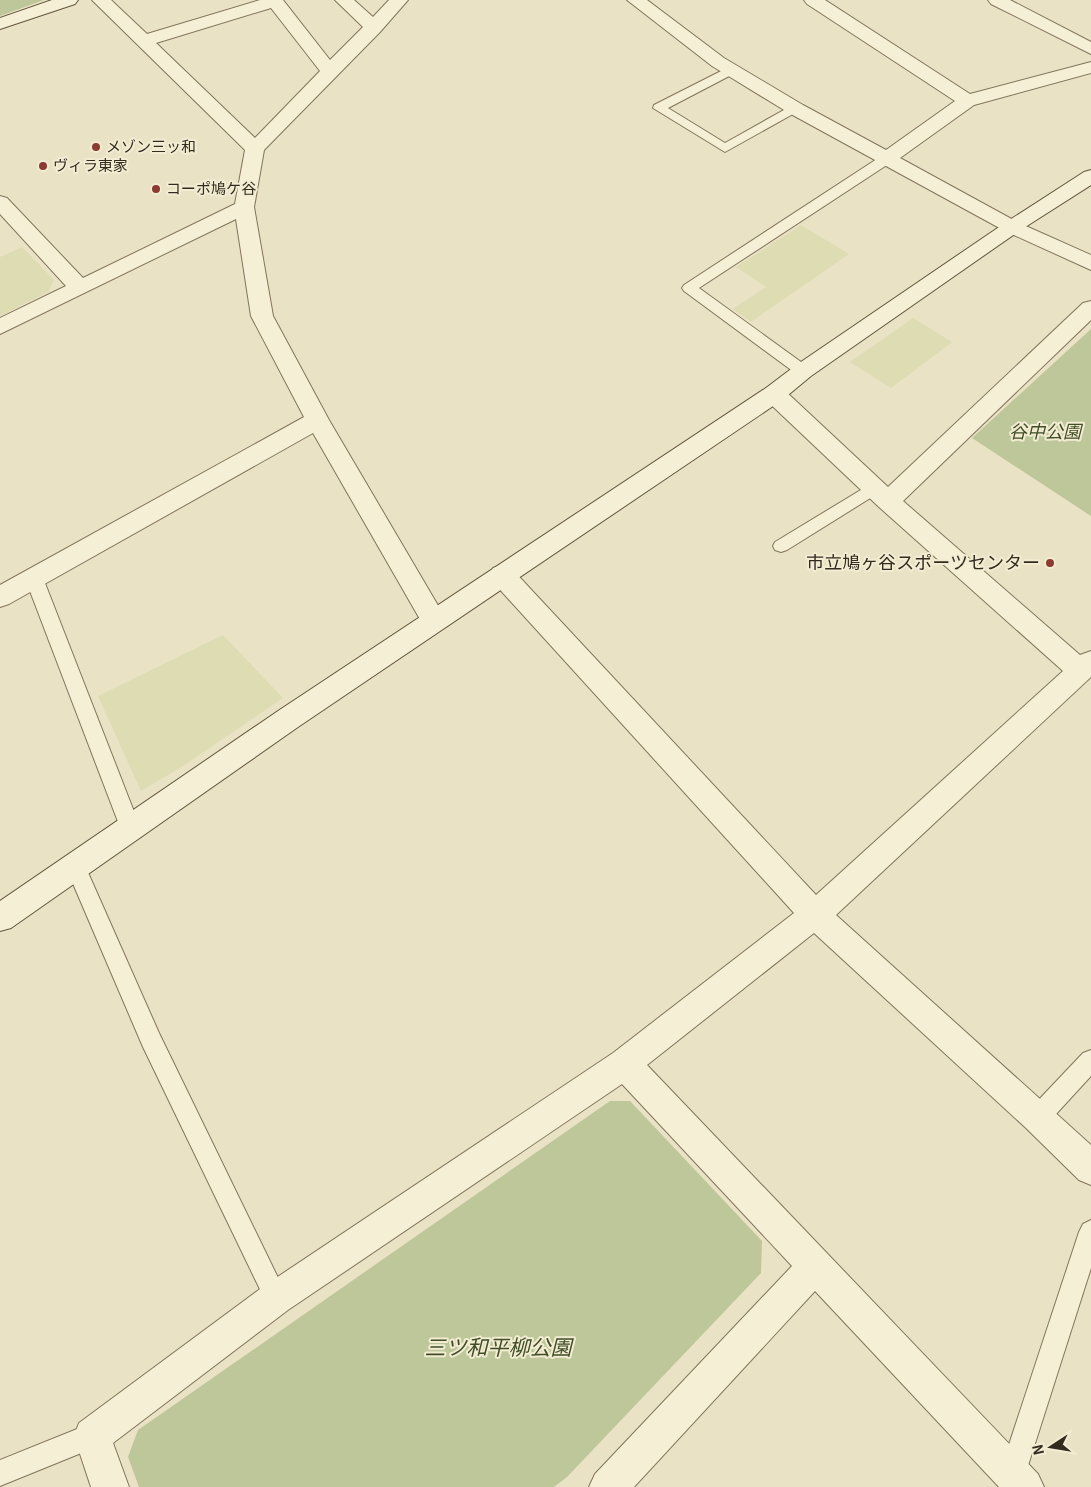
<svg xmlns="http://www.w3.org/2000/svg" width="1091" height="1487" viewBox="0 0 1091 1487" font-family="Georgia,'Noto Sans JP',serif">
<rect width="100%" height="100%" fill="#eae2c4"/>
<g fill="#dedcb2">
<path d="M 801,225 L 849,254 L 751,322 L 733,309 L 766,287 L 736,267 Z"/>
<path d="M 22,247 L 54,280 L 48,292 L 0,316 L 0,257 Z"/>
<path d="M 913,318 L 952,342 L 891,388 L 850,362 Z"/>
<path d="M 223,635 L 283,698 L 180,768 L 141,791 L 98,696 Z"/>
</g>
<g fill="#bdc799">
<path d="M 0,0 L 44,0 L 0,16 Z"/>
<path d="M 1091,329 L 1091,516 L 972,438 Z"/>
<path d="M 610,1101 L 630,1101 L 762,1241 L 761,1273 L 567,1477 L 554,1487 L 139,1487 L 128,1457 L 138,1430 Z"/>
</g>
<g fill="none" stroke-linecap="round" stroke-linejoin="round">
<defs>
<g id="lane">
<path d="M 731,66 L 737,70 L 735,73 L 668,108 L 725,143 L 791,106 L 801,106 L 802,109 L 725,152 L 653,108 L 654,105 Z"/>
<path d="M 888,154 L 895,158 L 893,161 L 699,288 L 808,367 L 811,371 L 808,375 L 803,376 L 798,375 L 684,291 L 682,288 L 684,285 L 883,155 Z"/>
<path d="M 874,482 L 880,484 L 882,488 L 880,492 L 787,550 L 781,552 L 775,550 L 773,546 L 775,542 Z"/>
<path d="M 34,571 L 40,573 L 43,578 L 140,827 L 137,833 L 130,835 L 123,833 L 120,827 L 25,578 L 28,573 Z"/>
<path d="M 75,856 L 82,859 L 159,1033 L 284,1290 L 288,1298 L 284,1306 L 276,1310 L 268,1306 L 143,1047 L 65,865 L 68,859 Z"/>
<path d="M 1091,1050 L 1091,1076 L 1046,1125 L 1038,1128 L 1030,1125 L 1027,1117 L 1030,1109 L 1083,1053 Z"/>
<path d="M 1091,1220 L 1091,1268 L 1025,1475 L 1021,1484 L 1014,1487 L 1003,1484 L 999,1475 L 1079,1232 L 1083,1224 Z"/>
<path d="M 92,1423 L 101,1427 L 105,1436 L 101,1445 L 0,1486 L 0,1460 Z"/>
</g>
<g id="street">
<path d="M 92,0 L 111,0 L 147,34 L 260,0 L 283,0 L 330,60 L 363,27 L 335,0 L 354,0 L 373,17 L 389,0 L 408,0 L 380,32 L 264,150 L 254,207 L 273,316 L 329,420 L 443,614 L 447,621 L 443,628 L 434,631 L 425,628 L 313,433 L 9,604 L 0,607 L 0,585 L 304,417 L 251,316 L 236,219 L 0,334 L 0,318 L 66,286 L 0,214 L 0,196 L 7,198 L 83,278 L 235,204 L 245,150 ZM 271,8 L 320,71 L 255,138 L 156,43 Z"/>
<path d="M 627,0 L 647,0 L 724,58 L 803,105 L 886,150 L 955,101 L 807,4 L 804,0 L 825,0 L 970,94 L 1091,62 L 1091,73 L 974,105 L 900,158 L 1019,223 L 1091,255 L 1091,270 L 1005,231 L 789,113 L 712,66 Z"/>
<path d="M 988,0 L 1010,0 L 1091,42 L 1091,54 L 991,4 Z"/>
<path d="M 1091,301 L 1091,320 L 903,501 L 1080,655 L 1091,651 L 1091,677 L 836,915 L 1091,1145 L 1091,1185 L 1079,1180 L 1026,1128 L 814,933 L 647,1065 L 1038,1474 L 1044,1487 L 999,1487 L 815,1291 L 634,1487 L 589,1487 L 595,1474 L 792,1266 L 622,1084 L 288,1310 L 113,1443 L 129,1487 L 91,1487 L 74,1436 L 79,1423 L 264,1286 L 613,1053 L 794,913 L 493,582 L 489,575 L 493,568 L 502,565 L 511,568 L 816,895 L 1063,671 L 879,507 L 766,400 L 763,394 L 766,388 L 774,386 L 782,388 L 888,487 L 1083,303 Z"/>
</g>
<g id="secondary">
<path d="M 52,0 L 78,0 L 75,4 L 0,29 L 0,18 Z"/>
<path d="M 1091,170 L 1091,185 L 1019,231 L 811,376 L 782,400 L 298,727 L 11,928 L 0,931 L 0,901 L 278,711 L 766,388 L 795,366 L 1005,223 L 1084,172 Z"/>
</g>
</defs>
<use href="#lane" stroke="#82745c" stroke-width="2"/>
<use href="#street" stroke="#82745c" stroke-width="2"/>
<use href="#secondary" stroke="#64563f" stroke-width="2"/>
<use href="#lane" fill="#f5efd6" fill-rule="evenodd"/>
<use href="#street" fill="#f5efd6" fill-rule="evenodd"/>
<use href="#secondary" fill="#f5efd6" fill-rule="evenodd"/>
</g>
<g fill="#8c3a32" stroke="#f2ecd3" stroke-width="2">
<circle cx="96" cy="147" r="5"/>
<circle cx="43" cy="166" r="5"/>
<circle cx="156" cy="189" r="5"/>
<circle cx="1050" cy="563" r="5"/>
</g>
<g text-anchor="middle" stroke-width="4" stroke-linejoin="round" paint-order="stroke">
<g font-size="15" fill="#342b1f" stroke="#f2ecd3" text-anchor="start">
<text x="106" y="152">メゾン三ッ和</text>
<text x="53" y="171">ヴィラ東家</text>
<text x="166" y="194">コーポ鳩ケ谷</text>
</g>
<g font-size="18" font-style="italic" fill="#414e27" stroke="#f2ecd3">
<text x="1045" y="438">谷中公園</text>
</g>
<g font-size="18" fill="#342b1f" stroke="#f2ecd3" text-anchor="end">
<text x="1040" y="569">市立鳩ヶ谷スポーツセンター</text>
</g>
<g font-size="21" font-style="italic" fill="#414e27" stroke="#f2ecd3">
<text x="498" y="1355">三ツ和平柳公園</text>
</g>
</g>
<g transform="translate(1051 1447) rotate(258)" stroke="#f2ecd3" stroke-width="4" paint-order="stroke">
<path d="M0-4L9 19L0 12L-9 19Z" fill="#342b1f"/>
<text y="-8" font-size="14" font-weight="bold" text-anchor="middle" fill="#342b1f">N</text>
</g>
</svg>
